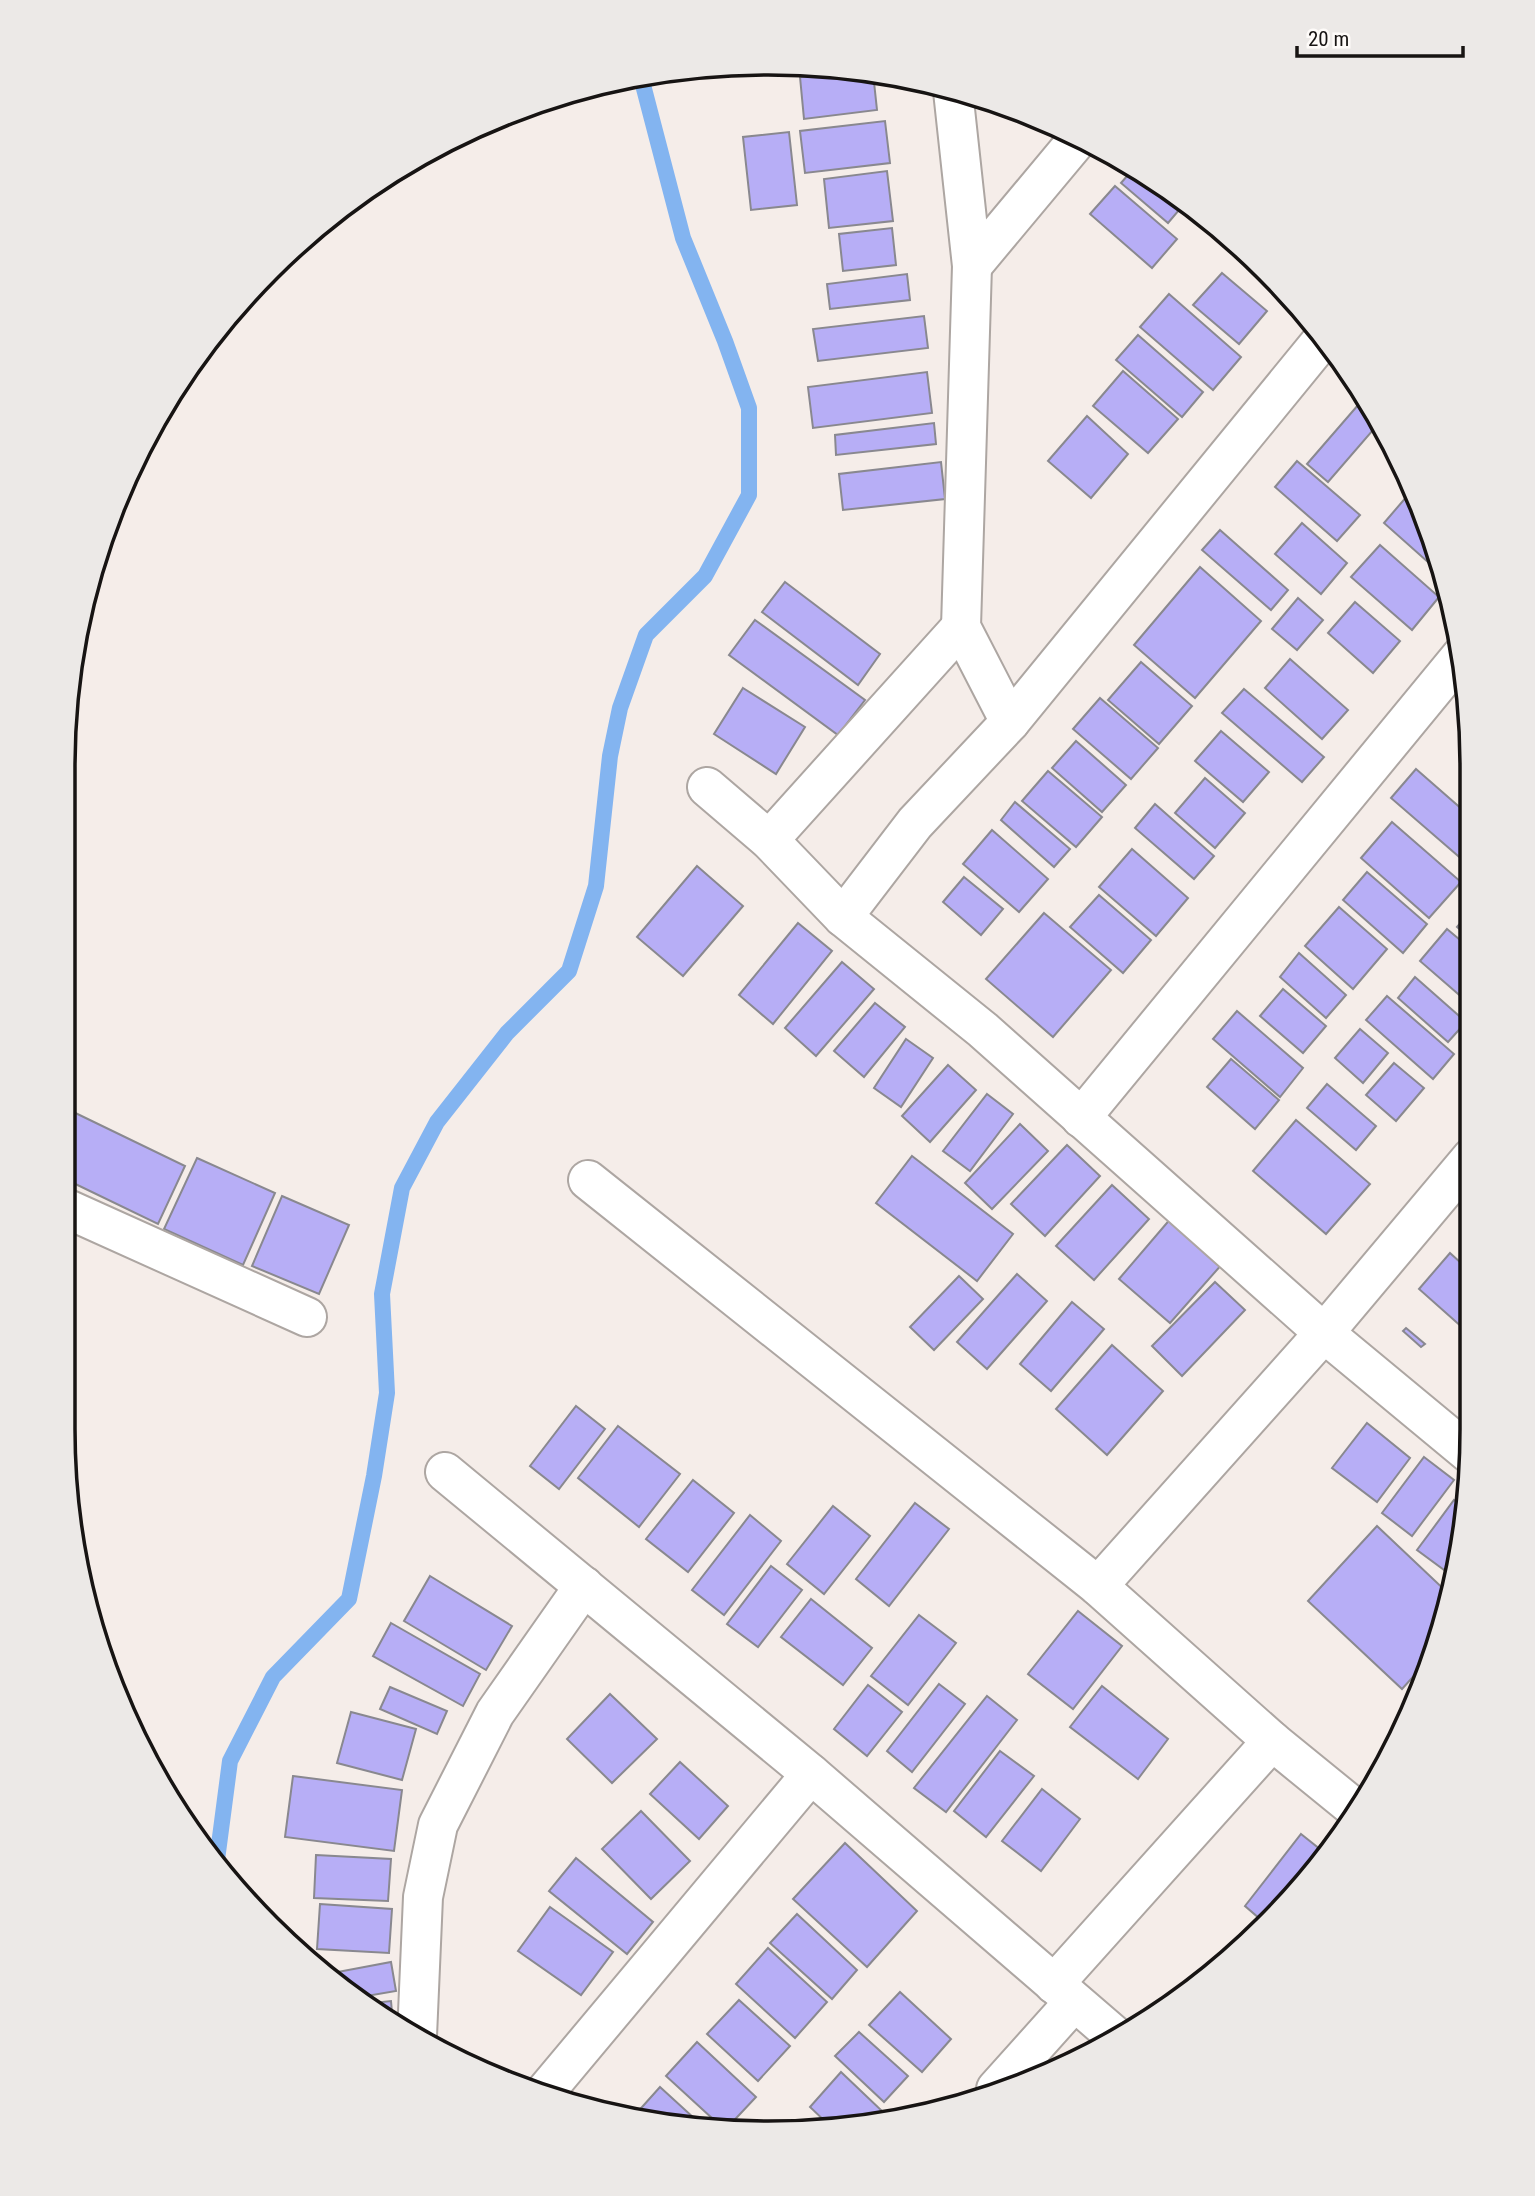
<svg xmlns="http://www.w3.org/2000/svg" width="1535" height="2196" viewBox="0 0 1535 2196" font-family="'Roboto Condensed',sans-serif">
<rect width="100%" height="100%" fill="#f5ede9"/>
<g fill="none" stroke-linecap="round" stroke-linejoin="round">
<path stroke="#83b4f0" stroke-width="16" d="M 217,1860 L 230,1761 L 273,1677 L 349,1599 L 374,1476 L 387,1393 L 382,1294 L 402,1188 L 437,1122 L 507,1033 L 569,971 L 596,886 L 610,756 L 620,708 L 646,635 L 705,576 L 749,495 L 749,408 L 725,341 L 683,238 L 642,81 L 644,75"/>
</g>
<g fill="#b7aef6" stroke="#89888f" stroke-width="2">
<path d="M 854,72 L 873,73 L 877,110 L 804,119 L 800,77 Z"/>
<path d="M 885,121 L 890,163 L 805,173 L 800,131 Z"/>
<path d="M 789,132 L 797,205 L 751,210 L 743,137 Z"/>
<path d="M 1134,168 L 1159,182 L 1185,203 L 1168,223 L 1121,183 Z"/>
<path d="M 887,171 L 893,221 L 829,228 L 824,179 Z"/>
<path d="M 1115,186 L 1177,239 L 1152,268 L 1090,214 Z"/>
<path d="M 892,228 L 896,265 L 843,271 L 839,234 Z"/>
<path d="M 1222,273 L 1267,311 L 1239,344 L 1193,305 Z"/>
<path d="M 907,274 L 910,300 L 830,309 L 827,284 Z"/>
<path d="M 1169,294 L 1241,357 L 1213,390 L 1140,327 Z"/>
<path d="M 924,316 L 928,348 L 818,361 L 813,329 Z"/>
<path d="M 1138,335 L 1203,392 L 1182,417 L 1116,360 Z"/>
<path d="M 1123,371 L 1178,419 L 1148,453 L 1093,406 Z"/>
<path d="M 927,372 L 932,413 L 813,428 L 808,387 Z"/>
<path d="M 1365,397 L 1380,422 L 1328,482 L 1307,464 Z"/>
<path d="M 1087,416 L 1128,454 L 1091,498 L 1048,461 Z"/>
<path d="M 934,423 L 936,444 L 836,455 L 835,435 Z"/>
<path d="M 1297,461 L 1360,515 L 1337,541 L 1275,487 Z"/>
<path d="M 941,462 L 945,499 L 843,510 L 839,474 Z"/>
<path d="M 1408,495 L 1414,501 L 1438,571 L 1384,523 Z"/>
<path d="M 1302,523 L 1347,563 L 1321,594 L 1275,554 Z"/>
<path d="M 1220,530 L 1288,590 L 1271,610 L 1202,550 Z"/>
<path d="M 1380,545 L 1439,597 L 1412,630 L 1351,577 Z"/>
<path d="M 1200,567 L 1261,621 L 1195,698 L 1134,645 Z"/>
<path d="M 785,582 L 880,654 L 858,685 L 762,612 Z"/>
<path d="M 1298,598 L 1323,620 L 1297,650 L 1272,629 Z"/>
<path d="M 1355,602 L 1400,641 L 1373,673 L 1328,633 Z"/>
<path d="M 755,620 L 865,700 L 838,735 L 729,655 Z"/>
<path d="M 1290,659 L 1348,710 L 1322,739 L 1265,688 Z"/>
<path d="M 1141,662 L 1192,706 L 1159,744 L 1108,700 Z"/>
<path d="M 743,688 L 805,727 L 776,774 L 714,734 Z"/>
<path d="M 1244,689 L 1324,757 L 1302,782 L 1222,713 Z"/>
<path d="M 1100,698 L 1158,748 L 1131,779 L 1073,729 Z"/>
<path d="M 1221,731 L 1269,772 L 1243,802 L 1195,761 Z"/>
<path d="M 1076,741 L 1126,785 L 1102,812 L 1052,768 Z"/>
<path d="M 1416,769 L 1472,818 L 1472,868 L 1391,798 Z"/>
<path d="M 1048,771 L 1102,817 L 1076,847 L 1022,801 Z"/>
<path d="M 1472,775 L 1472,795 L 1462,786 Z"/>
<path d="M 1205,778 L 1245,813 L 1215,848 L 1175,813 Z"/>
<path d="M 1015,802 L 1070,849 L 1054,867 L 1001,820 Z"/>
<path d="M 1155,804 L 1214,856 L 1194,879 L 1135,828 Z"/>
<path d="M 1392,822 L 1461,882 L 1429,918 L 1361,858 Z"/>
<path d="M 992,830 L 1048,879 L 1019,912 L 963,864 Z"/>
<path d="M 1132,849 L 1188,898 L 1156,936 L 1099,887 Z"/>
<path d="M 697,866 L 743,906 L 683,976 L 637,937 Z"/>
<path d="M 1367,872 L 1427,924 L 1403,953 L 1343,900 Z"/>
<path d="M 964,877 L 1003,909 L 981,935 L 943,902 Z"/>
<path d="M 1099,895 L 1151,940 L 1123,973 L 1070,927 Z"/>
<path d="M 1339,907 L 1387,949 L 1353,989 L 1305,946 Z"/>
<path d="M 1472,910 L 1472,940 L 1457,927 Z"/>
<path d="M 1044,913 L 1111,970 L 1053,1037 L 986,979 Z"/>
<path d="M 798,923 L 832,951 L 773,1024 L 739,995 Z"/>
<path d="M 1447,929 L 1472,950 L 1472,1006 L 1420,961 Z"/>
<path d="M 1299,953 L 1346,995 L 1326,1018 L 1280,977 Z"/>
<path d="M 842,962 L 874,989 L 816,1056 L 785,1028 Z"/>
<path d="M 1415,977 L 1466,1022 L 1448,1042 L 1398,998 Z"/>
<path d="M 1283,989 L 1326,1026 L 1303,1053 L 1260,1016 Z"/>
<path d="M 1387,996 L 1454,1054 L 1433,1079 L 1366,1020 Z"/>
<path d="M 875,1003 L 905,1027 L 864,1077 L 834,1051 Z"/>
<path d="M 1237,1011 L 1303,1068 L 1280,1097 L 1213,1039 Z"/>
<path d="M 1360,1029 L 1388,1053 L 1363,1083 L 1335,1058 Z"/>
<path d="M 906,1039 L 933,1058 L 901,1107 L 874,1088 Z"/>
<path d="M 1231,1059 L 1279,1100 L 1255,1129 L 1207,1087 Z"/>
<path d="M 1394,1063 L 1424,1088 L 1396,1121 L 1366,1095 Z"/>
<path d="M 948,1065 L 976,1090 L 930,1142 L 902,1116 Z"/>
<path d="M 1327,1084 L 1376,1126 L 1356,1150 L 1307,1108 Z"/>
<path d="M 987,1094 L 1013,1114 L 970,1171 L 943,1151 Z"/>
<path d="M 63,1107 L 185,1166 L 158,1224 L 63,1178 Z"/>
<path d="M 1296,1120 L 1370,1184 L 1326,1234 L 1253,1171 Z"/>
<path d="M 1020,1124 L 1048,1151 L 992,1209 L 965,1183 Z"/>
<path d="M 1067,1145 L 1100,1176 L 1045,1236 L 1011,1204 Z"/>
<path d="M 912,1156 L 1013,1234 L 977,1281 L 876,1203 Z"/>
<path d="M 197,1158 L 275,1193 L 243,1265 L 164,1229 Z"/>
<path d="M 1112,1185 L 1149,1219 L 1094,1280 L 1056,1246 Z"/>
<path d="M 282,1196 L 349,1225 L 319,1294 L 252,1266 Z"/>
<path d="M 1172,1217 L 1223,1263 L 1170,1323 L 1119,1279 Z"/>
<path d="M 1450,1253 L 1472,1273 L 1472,1336 L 1419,1289 Z"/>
<path d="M 1017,1274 L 1047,1301 L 987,1369 L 957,1342 Z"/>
<path d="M 959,1276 L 983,1299 L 934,1350 L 910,1327 Z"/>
<path d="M 1215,1282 L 1245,1310 L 1182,1376 L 1152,1346 Z"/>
<path d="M 1072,1302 L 1104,1329 L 1051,1391 L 1020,1364 Z"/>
<path d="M 1406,1328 L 1425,1344 L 1421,1347 L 1403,1331 Z"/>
<path d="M 1112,1345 L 1163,1391 L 1107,1455 L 1056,1409 Z"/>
<path d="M 576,1406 L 605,1429 L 559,1489 L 530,1466 Z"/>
<path d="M 1367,1423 L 1410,1458 L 1377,1502 L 1332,1468 Z"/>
<path d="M 618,1426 L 680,1474 L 639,1527 L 578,1478 Z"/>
<path d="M 1424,1457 L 1454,1480 L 1412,1536 L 1382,1513 Z"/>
<path d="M 693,1480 L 734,1513 L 688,1572 L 646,1539 Z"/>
<path d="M 1454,1500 L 1464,1507 L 1458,1566 L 1455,1578 L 1417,1550 Z"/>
<path d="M 915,1503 L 949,1529 L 889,1606 L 856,1579 Z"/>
<path d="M 833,1506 L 870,1536 L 824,1594 L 787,1564 Z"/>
<path d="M 750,1515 L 781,1541 L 724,1615 L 692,1590 Z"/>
<path d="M 1377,1526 L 1450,1595 L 1431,1657 L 1402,1689 L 1308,1601 Z"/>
<path d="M 771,1566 L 802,1590 L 758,1647 L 727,1624 Z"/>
<path d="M 430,1576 L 512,1626 L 486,1670 L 404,1621 Z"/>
<path d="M 811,1599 L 872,1648 L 843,1685 L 781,1637 Z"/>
<path d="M 1078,1611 L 1122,1646 L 1073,1709 L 1028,1674 Z"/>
<path d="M 919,1615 L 956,1643 L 908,1705 L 871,1676 Z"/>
<path d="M 391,1623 L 480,1674 L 463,1706 L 373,1656 Z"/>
<path d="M 939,1684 L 965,1704 L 912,1772 L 887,1751 Z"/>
<path d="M 868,1685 L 902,1712 L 867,1756 L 834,1729 Z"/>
<path d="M 1102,1686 L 1168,1739 L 1138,1779 L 1070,1727 Z"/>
<path d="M 390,1687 L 447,1711 L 437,1734 L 380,1709 Z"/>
<path d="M 610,1694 L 657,1739 L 612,1783 L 567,1739 Z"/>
<path d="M 987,1696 L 1017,1720 L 946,1812 L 914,1788 Z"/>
<path d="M 351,1712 L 416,1729 L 402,1780 L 337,1763 Z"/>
<path d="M 1000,1751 L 1034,1776 L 986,1837 L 954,1811 Z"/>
<path d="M 680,1762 L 728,1806 L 699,1839 L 650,1794 Z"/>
<path d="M 293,1776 L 402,1790 L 394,1851 L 285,1837 Z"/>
<path d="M 1042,1789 L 1080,1819 L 1041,1871 L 1002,1841 Z"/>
<path d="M 641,1811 L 690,1861 L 651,1899 L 602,1849 Z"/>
<path d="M 1301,1834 L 1326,1854 L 1267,1925 L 1245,1906 Z"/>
<path d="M 845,1843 L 917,1911 L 867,1967 L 793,1899 Z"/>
<path d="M 316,1855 L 391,1859 L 388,1901 L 314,1898 Z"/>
<path d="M 576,1858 L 653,1922 L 627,1954 L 549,1891 Z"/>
<path d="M 320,1904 L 392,1909 L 389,1953 L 317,1949 Z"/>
<path d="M 550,1907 L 613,1952 L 581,1995 L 518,1951 Z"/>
<path d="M 797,1914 L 857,1970 L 832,1999 L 770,1943 Z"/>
<path d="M 768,1948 L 827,2002 L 795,2038 L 736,1984 Z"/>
<path d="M 391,1962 L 396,1991 L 355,1998 L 328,1978 L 327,1974 Z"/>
<path d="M 900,1992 L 951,2039 L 922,2072 L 869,2025 Z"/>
<path d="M 739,2000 L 790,2046 L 758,2081 L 707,2034 Z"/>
<path d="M 391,2001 L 393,2024 L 363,2004 Z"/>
<path d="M 859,2032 L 908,2076 L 884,2102 L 835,2056 Z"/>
<path d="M 697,2042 L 756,2097 L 725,2130 L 666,2076 Z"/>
<path d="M 841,2072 L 882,2111 L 871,2123 L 831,2127 L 810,2107 Z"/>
<path d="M 660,2087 L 706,2129 L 676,2127 L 634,2116 Z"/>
<path d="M 806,2121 L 814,2128 L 799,2130 Z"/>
</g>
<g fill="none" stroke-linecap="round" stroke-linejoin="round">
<defs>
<g id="minor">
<path d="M 953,91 L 972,266 L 961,627 L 1010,722"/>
<path d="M 972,266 L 1078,139"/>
<path d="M 707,787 L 769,840 L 843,917 L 983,1030 L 1324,1333 L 1098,1586"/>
<path d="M 769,840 L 961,627"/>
<path d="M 843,917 L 915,823 L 1010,722 L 1323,339"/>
<path d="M 1081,1118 L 1461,656"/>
<path d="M 588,1180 L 1098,1586 L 1272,1741 L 1358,1811"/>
<path d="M 63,1207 L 307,1317"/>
<path d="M 1470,1454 L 1324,1333 L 1472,1157"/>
<path d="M 445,1472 L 811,1774 L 1116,2037"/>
<path d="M 1054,1984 L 1272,1741"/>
<path d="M 417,2036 L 423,1897 L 438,1825 L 495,1713 L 584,1586"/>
<path d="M 996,2089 L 1074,2002"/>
<path d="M 545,2092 L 811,1774"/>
</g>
</defs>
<use href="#minor" stroke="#ada6a2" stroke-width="42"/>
<use href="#minor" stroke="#fff" stroke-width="38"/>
</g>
<path d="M0 0H1535V2196H0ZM767 75H768A692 692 0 0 1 1460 767V1429A692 692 0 0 1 768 2121H767A692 692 0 0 1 75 1429V767A692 692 0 0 1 767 75Z" fill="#ece9e7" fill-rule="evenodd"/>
<path fill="none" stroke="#171413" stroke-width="3.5" d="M767 75H768A692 692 0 0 1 1460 767V1429A692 692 0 0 1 768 2121H767A692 692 0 0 1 75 1429V767A692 692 0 0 1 767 75Z"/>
<path d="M1297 46v10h166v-10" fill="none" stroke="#171413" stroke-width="3.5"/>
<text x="1308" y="46" font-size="21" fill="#171413" stroke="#fefbf9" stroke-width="5" paint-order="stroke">20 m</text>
</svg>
